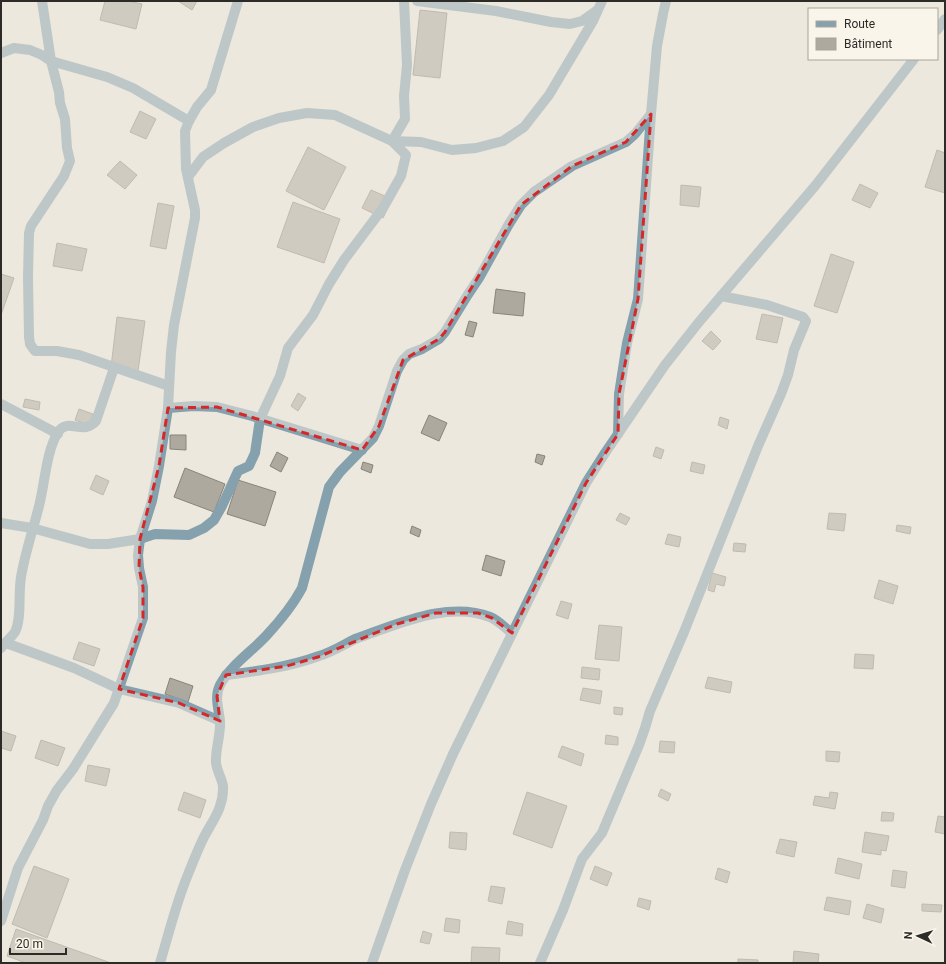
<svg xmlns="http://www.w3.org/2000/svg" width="946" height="964" viewBox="0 0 946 964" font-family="Roboto,sans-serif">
<rect width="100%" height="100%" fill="#ede8dd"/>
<g fill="#ada99e" stroke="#89847a">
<path d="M 105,1 L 128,1 L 142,4 L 136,29 L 100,20 Z"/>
<path d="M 178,1 L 197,1 L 192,10 Z"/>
<path d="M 420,10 L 447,13 L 440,78 L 413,75 Z"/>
<path d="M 140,111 L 156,119 L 146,139 L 130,132 Z"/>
<path d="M 308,147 L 346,167 L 324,210 L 286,191 Z"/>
<path d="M 937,150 L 945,153 L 945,193 L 925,187 Z"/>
<path d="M 120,161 L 137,175 L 125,189 L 107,175 Z"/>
<path d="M 860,184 L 878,193 L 870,208 L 852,200 Z"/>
<path d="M 681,185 L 701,187 L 699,207 L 680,205 Z"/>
<path d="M 371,190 L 392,199 L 383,218 L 362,208 Z"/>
<path d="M 293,202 L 340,219 L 324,263 L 277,247 Z"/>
<path d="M 158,203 L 174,206 L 166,249 L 150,246 Z"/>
<path d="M 57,243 L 87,249 L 82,271 L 53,266 Z"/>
<path d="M 831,254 L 854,262 L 837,313 L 814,306 Z"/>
<path d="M 1,274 L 14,278 L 1,315 Z"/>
<path d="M 496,289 L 525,293 L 523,316 L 493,313 Z"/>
<path d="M 762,314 L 783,318 L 777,343 L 756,339 Z"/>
<path d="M 117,317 L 145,321 L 138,371 L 111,367 Z"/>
<path d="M 469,321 L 477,323 L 473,337 L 465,335 Z"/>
<path d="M 711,331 L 721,341 L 713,350 L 702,341 Z"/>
<path d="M 298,393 L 306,398 L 298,411 L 291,406 Z"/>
<path d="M 25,399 L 40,402 L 39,410 L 23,407 Z"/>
<path d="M 79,409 L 93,414 L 90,425 L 75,420 Z"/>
<path d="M 429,415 L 447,423 L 439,441 L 421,433 Z"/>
<path d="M 720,417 L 729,420 L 727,429 L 718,425 Z"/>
<path d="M 170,435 L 186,435 L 186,450 L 170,449 Z"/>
<path d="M 656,447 L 664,450 L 661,459 L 653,456 Z"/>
<path d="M 277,452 L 288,458 L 281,472 L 270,466 Z"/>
<path d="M 537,454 L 545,456 L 542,465 L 535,462 Z"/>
<path d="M 363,462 L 373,465 L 371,473 L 361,469 Z"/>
<path d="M 692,462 L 705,465 L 703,474 L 690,471 Z"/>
<path d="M 185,468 L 225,484 L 214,512 L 174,497 Z"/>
<path d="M 96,475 L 109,481 L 103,495 L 90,489 Z"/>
<path d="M 238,480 L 276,492 L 265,526 L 227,514 Z"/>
<path d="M 620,513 L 630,518 L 626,525 L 616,520 Z"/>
<path d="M 829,513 L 846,514 L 844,531 L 827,529 Z"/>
<path d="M 897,525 L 911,527 L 910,534 L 896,531 Z"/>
<path d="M 412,526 L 421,530 L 419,537 L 410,533 Z"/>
<path d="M 668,534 L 681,537 L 679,547 L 665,544 Z"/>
<path d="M 734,543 L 746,544 L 745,552 L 733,551 Z"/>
<path d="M 486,555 L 505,561 L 501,576 L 482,570 Z"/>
<path d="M 712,573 L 726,577 L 724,586 L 716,584 L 714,592 L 708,590 Z"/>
<path d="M 879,580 L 898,586 L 893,604 L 874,598 Z"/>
<path d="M 561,601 L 572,604 L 568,619 L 556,615 Z"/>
<path d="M 599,625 L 622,627 L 619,661 L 595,659 Z"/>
<path d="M 79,642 L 100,649 L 94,666 L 73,659 Z"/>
<path d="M 855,654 L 874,655 L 873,669 L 854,668 Z"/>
<path d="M 582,667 L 600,669 L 599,680 L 581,678 Z"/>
<path d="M 708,677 L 732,682 L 730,693 L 705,688 Z"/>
<path d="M 170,678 L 193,686 L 188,702 L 165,694 Z"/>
<path d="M 583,688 L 602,691 L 600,704 L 580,700 Z"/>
<path d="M 614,707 L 623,708 L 622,715 L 614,714 Z"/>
<path d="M 1,731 L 16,736 L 11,751 L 1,748 Z"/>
<path d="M 606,735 L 618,737 L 618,745 L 605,744 Z"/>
<path d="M 41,740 L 65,748 L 58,766 L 35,758 Z"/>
<path d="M 660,741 L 675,742 L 674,753 L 659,752 Z"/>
<path d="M 562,746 L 584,754 L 581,766 L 558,757 Z"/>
<path d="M 826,751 L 840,752 L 839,762 L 826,761 Z"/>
<path d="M 88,765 L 110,769 L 106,786 L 85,781 Z"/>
<path d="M 661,789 L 671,794 L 668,801 L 658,796 Z"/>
<path d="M 184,792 L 206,800 L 200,818 L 178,810 Z"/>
<path d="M 527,792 L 567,806 L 552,848 L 513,834 Z"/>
<path d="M 830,792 L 838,793 L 835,809 L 813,805 L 815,796 L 829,798 Z"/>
<path d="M 882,812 L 894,813 L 893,821 L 881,821 Z"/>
<path d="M 938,816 L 945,817 L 945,834 L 935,832 Z"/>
<path d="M 450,832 L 467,833 L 466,850 L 449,848 Z"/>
<path d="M 865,832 L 889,836 L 886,851 L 881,850 L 881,855 L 862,852 Z"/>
<path d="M 780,839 L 797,842 L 794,857 L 776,853 Z"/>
<path d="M 838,858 L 862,864 L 859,879 L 835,873 Z"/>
<path d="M 34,866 L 69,879 L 47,938 L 12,924 Z"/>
<path d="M 595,866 L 612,873 L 607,886 L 590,879 Z"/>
<path d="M 718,868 L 730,872 L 727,883 L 715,879 Z"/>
<path d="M 893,870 L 907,872 L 905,888 L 891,886 Z"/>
<path d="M 491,886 L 505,888 L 502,904 L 488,901 Z"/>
<path d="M 827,897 L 851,901 L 849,915 L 824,910 Z"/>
<path d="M 639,898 L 651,901 L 649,910 L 637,906 Z"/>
<path d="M 867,904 L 884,909 L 881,923 L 863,918 Z"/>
<path d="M 922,904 L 942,905 L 941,912 L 922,911 Z"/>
<path d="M 446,918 L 460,920 L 459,933 L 444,931 Z"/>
<path d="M 508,921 L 523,924 L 522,936 L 506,934 Z"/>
<path d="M 16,929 L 111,963 L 26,963 L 7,956 Z"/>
<path d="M 423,931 L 432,934 L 429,944 L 420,942 Z"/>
<path d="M 472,947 L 500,948 L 499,963 L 471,963 Z"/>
<path d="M 794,951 L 819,954 L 818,963 L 793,963 Z"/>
<path d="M 738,959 L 758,960 L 758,963 L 738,963 Z"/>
</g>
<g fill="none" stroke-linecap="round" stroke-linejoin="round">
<g stroke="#85a1ad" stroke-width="10">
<path d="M 42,1 L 51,61 L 59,92 L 60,103 L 65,119 L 67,148 L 70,161 L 64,176 L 31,226 L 29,233 L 28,277 L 29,337 L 30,344 L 35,351 L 57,351 L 79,355 L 169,386"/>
<path d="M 417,1 L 496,11 L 551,22 L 570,24 L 582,21 L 596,11"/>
<path d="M 937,30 L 945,19"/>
<path d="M 1,53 L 14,48 L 30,50 L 42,55 L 51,61 L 107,77 L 133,88 L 189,121"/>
<path d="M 188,177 L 203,157 L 224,143 L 253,127 L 279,118 L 307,113 L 335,115 L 392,141 L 421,142 L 452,150 L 476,148 L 503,141 L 524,127 L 549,95 L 593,21 L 602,1"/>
<path d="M 1,404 L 58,434"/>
<path d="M 168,408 L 194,406 L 217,407 L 252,416 L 362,450"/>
<path d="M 618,434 L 619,394 L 627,343 L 638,299 L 651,114 L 657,46 L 663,14 L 666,1"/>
<path d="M 1,523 L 32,528 L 90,544 L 108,544 L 140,539 L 155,534 L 189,535 L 204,528 L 214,520 L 222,506 L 238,471 L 249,466 L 255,453 L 260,419 L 280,376 L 288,348 L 313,315 L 329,284 L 344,260 L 383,208 L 401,176 L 406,155 L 392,141 L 405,119 L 404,96 L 407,65 L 404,1"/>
<path d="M 6,643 L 74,668 L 119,689 L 179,703 L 220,721"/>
<path d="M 1,648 C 5,642 11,638 15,632 C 22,618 18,594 21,577 C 25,553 33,530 39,506 C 45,483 46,452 58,432 C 68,417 83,436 96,421 L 114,368"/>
<path d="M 226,675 C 258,671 289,667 319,656 C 332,652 343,645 355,639 C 363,636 372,633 380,630 C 413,618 455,603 490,617 C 498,620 505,628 512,633"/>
<path d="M 1,921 L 18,868 L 43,820 L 48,806 L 57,790 L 73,769 L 114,703 L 143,618 L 143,587 L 139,568 L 138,555 L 140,539 L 152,501 L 159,466 L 168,408 L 171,352 L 174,325 L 195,218 L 195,210 L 186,169 L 185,131 L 189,121 L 197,107 L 211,90 L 238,1"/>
<path d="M 160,963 C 168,936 175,908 185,882 C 191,867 197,851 204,837 C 213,820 224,807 223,786 C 222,779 217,771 216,763 C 215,749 221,735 220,721 C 219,709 214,697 220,685 C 230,666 251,652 266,636 C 279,622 293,605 302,588 L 329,487 L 340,472 L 373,438 L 379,426 L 397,371 L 403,360 L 409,354 L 422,349 L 439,339 L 445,332 L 467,296 L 479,278 L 509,224 L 521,205 L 534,192 L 572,166 L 626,142 L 635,134 L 651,114"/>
<path d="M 372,963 L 405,870 L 431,804 L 453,754 L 586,483 L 605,453 L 665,365 L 699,322 L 815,186 L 914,59"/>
<path d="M 540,963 L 563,910 L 582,859 L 602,833 L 639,745 L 645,728 L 650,711 L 684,632 L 758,446 L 781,394 L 788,375 L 794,350 L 806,321 L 803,317 L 767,305 L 721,296"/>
</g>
</g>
<path d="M0 0H946V964H0ZM 651,114 L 638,299 L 619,394 L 618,434 L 586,483 L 512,633 L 492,618 L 478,613 L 436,613 L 397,624 L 318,657 L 287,666 L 226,675 L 217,696 L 220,721 L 179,703 L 119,689 L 143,618 L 143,587 L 139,568 L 140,539 L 159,466 L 168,408 L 217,407 L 362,450 L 379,426 L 403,360 L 439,339 L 445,332 L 521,205 L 572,166 L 626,142 Z" fill="#ede8dd" fill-opacity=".55" fill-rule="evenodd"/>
<path fill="none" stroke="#d62828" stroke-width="3" stroke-dasharray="8 5" stroke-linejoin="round" d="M 651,114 L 638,299 L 619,394 L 618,434 L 586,483 L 512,633 L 492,618 L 478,613 L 436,613 L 397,624 L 318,657 L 287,666 L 226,675 L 217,696 L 220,721 L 179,703 L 119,689 L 143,618 L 143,587 L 139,568 L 140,539 L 159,466 L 168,408 L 217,407 L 362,450 L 379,426 L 403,360 L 439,339 L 445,332 L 521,205 L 572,166 L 626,142 Z"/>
<rect width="946" height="964" fill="none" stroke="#2d2b27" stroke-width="4"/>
<rect x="808" y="8" width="130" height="52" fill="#faf5ea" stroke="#a8a49c"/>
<rect x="816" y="21" width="20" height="6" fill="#85a1ad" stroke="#a8a49c"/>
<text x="844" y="28" font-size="12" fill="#2d2b27">Route</text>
<rect x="816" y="38" width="20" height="12" fill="#ada99e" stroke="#a8a49c"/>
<text x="844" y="48" font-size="12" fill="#2d2b27">Bâtiment</text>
<g transform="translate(918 936) rotate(274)" stroke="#faf5ea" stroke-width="3" paint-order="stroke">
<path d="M0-3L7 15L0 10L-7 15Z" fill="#2d2b27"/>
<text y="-6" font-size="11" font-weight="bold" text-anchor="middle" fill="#2d2b27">N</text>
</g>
<path d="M10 948v6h56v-6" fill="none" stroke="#2d2b27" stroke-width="2"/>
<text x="16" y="948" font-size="12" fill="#2d2b27" stroke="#faf5ea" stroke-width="3" paint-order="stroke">20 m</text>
</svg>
